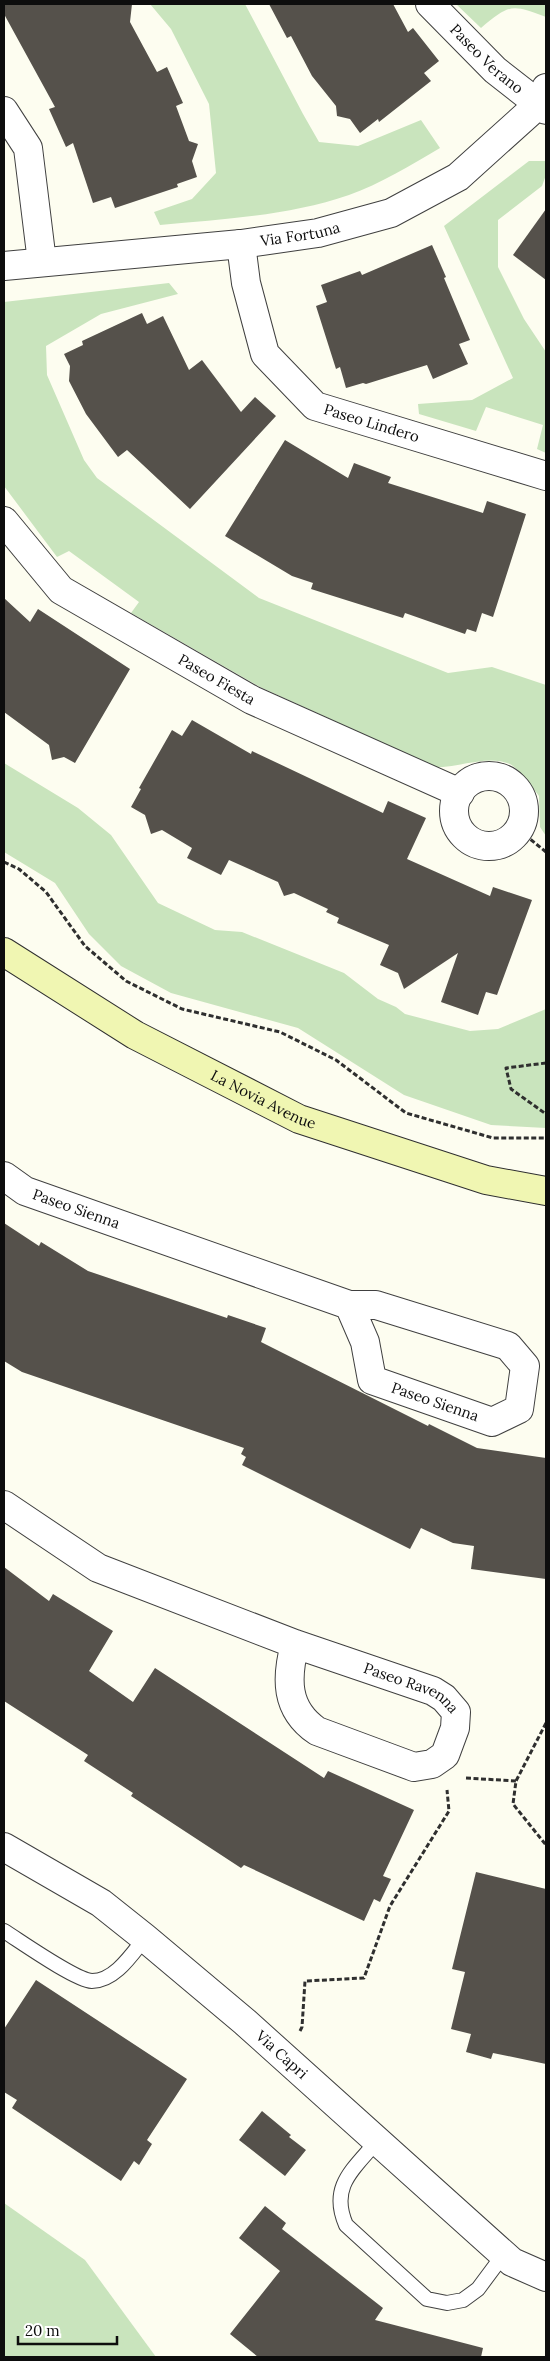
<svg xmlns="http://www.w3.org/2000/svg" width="550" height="2361" viewBox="0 0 550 2361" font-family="Lora,serif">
<rect width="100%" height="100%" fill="#fdfdf0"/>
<g fill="#c9e4bd">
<path d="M 150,4 L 245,4 L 303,114 L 319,142 L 358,146 L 421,120 L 440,148 C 411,165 380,184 349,195 C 288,216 224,219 160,225 L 154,212 L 192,199 L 216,173 L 209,104 L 171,29 Z"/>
<path d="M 456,4 L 546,4 L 546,17 C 511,4 510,4 481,28 Z"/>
<path d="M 529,161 L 546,161 L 546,175 L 542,186 L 498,220 L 498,267 L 524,319 L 546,352 L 546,453 L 537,449 L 543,425 L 486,407 L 476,431 L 419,414 L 418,404 L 472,400 L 513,378 L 444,226 Z"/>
<path d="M 169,283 L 178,294 L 101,314 L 46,346 L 47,375 L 84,460 L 97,478 L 259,598 L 448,673 L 492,667 L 546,685 L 546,836 L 540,827 L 539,796 C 533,788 518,768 510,764 C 487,754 460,768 436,767 L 260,687 L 131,613 L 139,602 L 69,551 L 57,557 L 4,486 L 4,302 Z"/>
<path d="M 4,763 L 78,808 L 111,835 L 158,903 L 215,930 L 242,932 L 344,973 L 378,999 L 396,1007 L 405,1014 L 470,1031 L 498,1029 L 546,1009 L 546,1128 L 491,1125 L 404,1095 L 298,1028 L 171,993 L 121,966 L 89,934 L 55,883 L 4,852 Z"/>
<path d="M 4,2203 L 85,2260 L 156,2357 L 4,2357 Z"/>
</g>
<g fill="#55514b">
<path d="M 4,4 L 132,4 L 130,22 L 157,72 L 167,67 L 183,103 L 176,106 L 189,141 L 198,144 L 192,161 L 197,177 L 177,184 L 178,187 L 115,208 L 111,197 L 93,203 L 73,143 L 66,147 L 49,109 L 55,107 L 4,14 Z"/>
<path d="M 269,4 L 393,4 L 408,32 L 413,28 L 439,61 L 424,73 L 431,81 L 379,122 L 378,119 L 360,133 L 350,119 L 337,116 L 336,106 L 312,76 L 291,36 L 287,38 Z"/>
<path d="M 546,209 L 546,280 L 513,255 Z"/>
<path d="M 432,245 L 446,277 L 444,278 L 470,340 L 459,344 L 468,364 L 433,379 L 427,365 L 366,384 L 363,383 L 346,388 L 340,367 L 336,369 L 316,306 L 327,302 L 321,285 L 360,271 L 362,275 Z"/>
<path d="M 142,313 L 147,324 L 163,316 L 189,370 L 202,360 L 241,412 L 255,397 L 276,416 L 190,509 L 127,450 L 118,457 L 86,414 L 69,381 L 70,366 L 64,354 L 83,345 L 82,341 Z"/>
<path d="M 285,440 L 348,478 L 354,463 L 391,477 L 388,483 L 483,513 L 487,501 L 526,514 L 493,617 L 482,613 L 476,632 L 467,629 L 465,634 L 405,613 L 403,618 L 311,589 L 313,583 L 292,576 L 225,536 Z"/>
<path d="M 4,598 L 30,622 L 38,609 L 130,669 L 75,763 L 64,757 L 52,760 L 49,745 L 4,712 Z"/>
<path d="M 192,720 L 251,754 L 252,751 L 383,813 L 388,801 L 426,818 L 407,859 L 490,896 L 493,887 L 532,900 L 497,995 L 486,992 L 478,1015 L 441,1002 L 458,953 L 404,989 L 398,973 L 380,965 L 389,945 L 337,923 L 339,918 L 326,912 L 328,909 L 294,893 L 284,896 L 278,882 L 229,860 L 221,875 L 187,858 L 192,848 L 162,830 L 151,834 L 145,815 L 131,807 L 141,789 L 139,788 L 172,730 L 182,736 Z"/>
<path d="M 4,1223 L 39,1246 L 41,1242 L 88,1271 L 227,1318 L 228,1315 L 266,1328 L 261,1342 L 428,1426 L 429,1424 L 477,1448 L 546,1458 L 546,1579 L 471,1569 L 474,1546 L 453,1543 L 421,1528 L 410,1549 L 242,1465 L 246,1457 L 241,1454 L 244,1448 L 22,1372 L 4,1361 Z"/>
<path d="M 4,1567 L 49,1601 L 53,1594 L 113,1631 L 89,1671 L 133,1702 L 155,1668 L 324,1778 L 328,1771 L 414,1810 L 383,1876 L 391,1879 L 380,1902 L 374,1899 L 364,1921 L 244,1865 L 241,1868 L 131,1796 L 133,1793 L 84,1761 L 88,1755 L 4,1701 Z"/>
<path d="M 476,1872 L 546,1889 L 546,2064 L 493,2053 L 491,2059 L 466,2052 L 471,2034 L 451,2029 L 465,1972 L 452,1969 Z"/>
<path d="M 36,1980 L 187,2079 L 147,2140 L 152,2144 L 139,2165 L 134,2161 L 121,2181 L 12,2108 L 17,2100 L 4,2092 L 4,2029 Z"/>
<path d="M 262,2111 L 291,2135 L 289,2137 L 306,2150 L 285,2176 L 239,2140 Z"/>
<path d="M 265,2206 L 286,2223 L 282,2229 L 383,2308 L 375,2320 L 483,2348 L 481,2357 L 258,2357 L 230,2334 L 280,2271 L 239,2238 Z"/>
</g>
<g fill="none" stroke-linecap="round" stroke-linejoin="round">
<defs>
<g id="service">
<path d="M 4,1931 C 20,1941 75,1980 92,1981 C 115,1981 132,1954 145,1938"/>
<path d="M 377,2141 C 354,2169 329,2186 346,2225 L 427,2299 L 447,2303 L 463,2300 L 478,2289 L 504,2254"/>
</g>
<g id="minor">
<path id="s1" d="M 430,4 L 495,70 L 546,110"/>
<path d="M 4,111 L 28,148 L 42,262"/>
<path id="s2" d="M 241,244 L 246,283 L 265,354 L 315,406 L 546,476"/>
<path id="s3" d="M 4,266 L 241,244 L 318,233 L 391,213 L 458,177 L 539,104 L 546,88"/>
<path id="s4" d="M 4,521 L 61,590 L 252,700 L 460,793"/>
<circle cx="489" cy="811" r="35"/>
<path id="s5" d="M 4,1176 L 25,1191 L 349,1305 L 376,1305 L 508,1346 L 525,1366 L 519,1409 L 492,1422 L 372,1380 L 365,1342 L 349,1305"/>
<path id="s6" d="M 4,1505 L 98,1568 L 295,1644 L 433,1691 L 444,1698 L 456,1712 L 455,1728 L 445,1755 L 432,1764 L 414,1767 L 317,1731 C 285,1709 286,1678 295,1644"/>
<path id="s7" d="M 4,1847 L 101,1903 L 145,1938 L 245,2022 L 512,2262 L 546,2277"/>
</g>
<g id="secondary">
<path id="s8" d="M 4,952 L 135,1035 L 299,1119 L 486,1180 L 546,1191"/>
</g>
</defs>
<use href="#service" stroke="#404040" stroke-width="16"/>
<use href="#minor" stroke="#404040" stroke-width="30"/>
<use href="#secondary" stroke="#2f2f2f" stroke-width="30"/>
<g stroke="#2f2f2f" stroke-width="3" stroke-dasharray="5 2.5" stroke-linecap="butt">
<path d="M 519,830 L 546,852"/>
<path d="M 4,862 L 19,869 L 46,892 L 85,946 L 126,981 L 182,1009 L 280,1032 L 336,1060 L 406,1113 L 493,1138 L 546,1138"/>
<path d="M 546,1063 L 506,1068 L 511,1089 L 546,1114"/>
<path d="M 546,1723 L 516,1781 L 513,1804 L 546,1845"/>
<path d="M 466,1778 L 516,1781"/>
<path d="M 300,2031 L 302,2027 L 305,1981 L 364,1978 L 390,1906 L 449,1811 L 447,1790"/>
</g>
<use href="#service" stroke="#fff" stroke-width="14"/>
<use href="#minor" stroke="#fff" stroke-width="28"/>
<use href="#secondary" stroke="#f0f6b2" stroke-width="28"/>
</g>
<g text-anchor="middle" stroke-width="5" stroke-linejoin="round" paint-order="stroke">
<g font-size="15" fill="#0d0d0d" stroke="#fff">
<text dy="5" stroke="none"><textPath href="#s1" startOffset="79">Paseo Verano</textPath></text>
<text dy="5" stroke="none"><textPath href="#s3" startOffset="298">Via Fortuna</textPath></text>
<text dy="5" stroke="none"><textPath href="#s2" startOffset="244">Paseo Lindero</textPath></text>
<text dy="5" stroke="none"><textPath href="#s4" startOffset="269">Paseo Fiesta</textPath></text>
<text dy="5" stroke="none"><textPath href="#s8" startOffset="299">La Novia Avenue</textPath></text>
<text dy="5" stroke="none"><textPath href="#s5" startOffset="80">Paseo Sienna</textPath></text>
<text transform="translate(435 1402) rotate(19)" y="5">Paseo Sienna</text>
<text dy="5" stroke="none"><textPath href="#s6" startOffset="449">Paseo Ravenna</textPath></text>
<text dy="5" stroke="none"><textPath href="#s7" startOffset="348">Via Capri</textPath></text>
</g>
</g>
<rect width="550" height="2361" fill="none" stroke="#0d0d0d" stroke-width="10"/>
<path d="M18 2336v8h99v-8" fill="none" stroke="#0d0d0d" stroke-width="2.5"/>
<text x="25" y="2336" font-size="15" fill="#0d0d0d" stroke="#ffffff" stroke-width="4" paint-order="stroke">20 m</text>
</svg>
